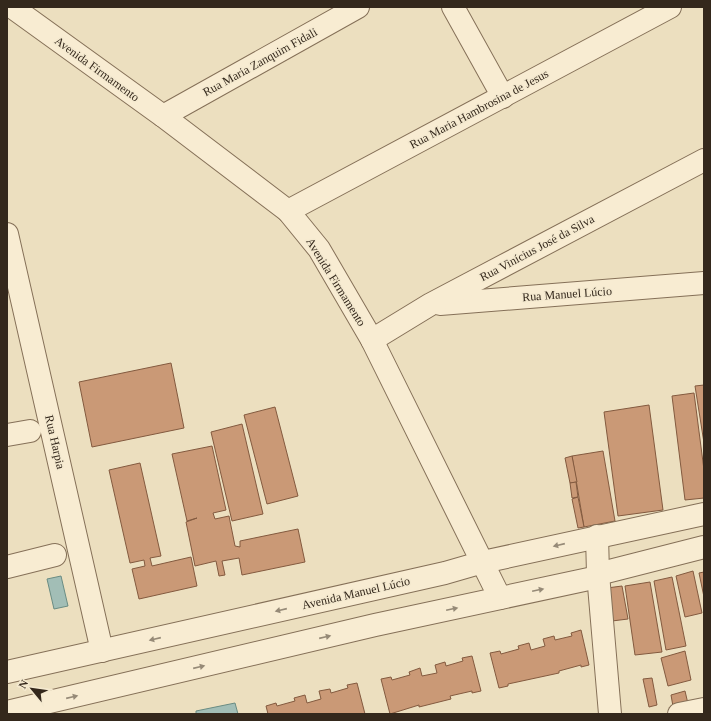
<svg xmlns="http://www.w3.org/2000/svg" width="711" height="721" viewBox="0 0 711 721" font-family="Georgia,serif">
<rect width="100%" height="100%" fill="#ecdfbf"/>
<g fill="#a2beb6" stroke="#6a8c83">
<path d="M 61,576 L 68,606 L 54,609 L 47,579 Z"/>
<path d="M 235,703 L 238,714 L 196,714 L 196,711 Z"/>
</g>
<g fill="#ca9976" stroke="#835a3f">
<path d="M 171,363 L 184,428 L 92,447 L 79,382 Z"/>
<path d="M 704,385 L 704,443 L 695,386 Z"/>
<path d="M 694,393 L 704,470 L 704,498 L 685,500 L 672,396 Z"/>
<path d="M 649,405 L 663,510 L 618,516 L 604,412 Z"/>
<path d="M 275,407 L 298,496 L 267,504 L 244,415 Z"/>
<path d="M 242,424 L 263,514 L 232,521 L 211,432 Z"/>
<path d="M 212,446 L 226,510 L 213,513 L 215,519 L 229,516 L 235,546 L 240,547 L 240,541 L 298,529 L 305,562 L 242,575 L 239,558 L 222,561 L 225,575 L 219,576 L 216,561 L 195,566 L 186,522 L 197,518 L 187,521 L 172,454 Z"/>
<path d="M 603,451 L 615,521 L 584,527 L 572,456 Z"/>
<path d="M 572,456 L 577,482 L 570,483 L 565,458 Z"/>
<path d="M 140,463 L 161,556 L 150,558 L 152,566 L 191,557 L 197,586 L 139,599 L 132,569 L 145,566 L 144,560 L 130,563 L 109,470 Z"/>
<path d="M 576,482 L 578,497 L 572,498 L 570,483 Z"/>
<path d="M 578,497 L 584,527 L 578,528 L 572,499 Z"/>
<path d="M 693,571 L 702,613 L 685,617 L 676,576 Z"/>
<path d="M 704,572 L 704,597 L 699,573 Z"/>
<path d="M 672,577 L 686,646 L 666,650 L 654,581 Z"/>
<path d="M 650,582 L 662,652 L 635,655 L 625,586 Z"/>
<path d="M 622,586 L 628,619 L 612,621 L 607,588 Z"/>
<path d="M 581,630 L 589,665 L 581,667 L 581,665 L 559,671 L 559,673 L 508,684 L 508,686 L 499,688 L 490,653 L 500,651 L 501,654 L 519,649 L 518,646 L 529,643 L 531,650 L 545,646 L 543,639 L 554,636 L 555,640 L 572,636 L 571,633 Z"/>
<path d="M 685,651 L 691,680 L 668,686 L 661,658 Z"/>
<path d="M 472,656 L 481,691 L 472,693 L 472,691 L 450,696 L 451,699 L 419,707 L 419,705 L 390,714 L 381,679 L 391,677 L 392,680 L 410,675 L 409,672 L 420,668 L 422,676 L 437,673 L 435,665 L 445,662 L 446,666 L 463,661 L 462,658 Z"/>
<path d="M 652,678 L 657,705 L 649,707 L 643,679 Z"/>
<path d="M 357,683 L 365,714 L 268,714 L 266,706 L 276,703 L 277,706 L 295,701 L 294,698 L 305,695 L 307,703 L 321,699 L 319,691 L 330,689 L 331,693 L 348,688 L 347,685 Z"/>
<path d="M 685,691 L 689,708 L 674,712 L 671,695 Z"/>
</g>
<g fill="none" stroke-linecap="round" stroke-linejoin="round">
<defs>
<g id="minor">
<path d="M 12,7 L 163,116 L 288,211 L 319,249 L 372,340 L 500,598"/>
<path d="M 453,7 L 503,97"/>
<path d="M 163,116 L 358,7"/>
<path d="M 288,211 L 670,7"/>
<path d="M 7,234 L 102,651"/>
<path d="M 440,304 L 704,283"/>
<path d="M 372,340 L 431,304 L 704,160"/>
<path d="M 7,435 L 30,431"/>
<path d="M 597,536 L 598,574 L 610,714"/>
<path d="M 7,567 L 55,555"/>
<path d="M 598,574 L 704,547"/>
<path d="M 7,672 L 445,573 L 483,562 L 704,514"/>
<path d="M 7,712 L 375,625 L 598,577"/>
<path d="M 679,714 L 704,709"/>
</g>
</defs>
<use href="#minor" stroke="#857058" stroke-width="24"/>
<use href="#minor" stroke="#f8ecd2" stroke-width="22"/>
</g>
<defs><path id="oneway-solid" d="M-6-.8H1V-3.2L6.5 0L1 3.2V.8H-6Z"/></defs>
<g fill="#968a77">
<use href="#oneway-solid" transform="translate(559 545) rotate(167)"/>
<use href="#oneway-solid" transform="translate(538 590) rotate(-12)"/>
<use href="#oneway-solid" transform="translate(452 609) rotate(-12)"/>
<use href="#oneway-solid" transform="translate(281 610) rotate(167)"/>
<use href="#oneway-solid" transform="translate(325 637) rotate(-13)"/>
<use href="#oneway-solid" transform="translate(155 639) rotate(167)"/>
<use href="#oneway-solid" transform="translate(199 667) rotate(-13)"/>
<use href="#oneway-solid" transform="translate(72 697) rotate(-13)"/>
</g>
<g text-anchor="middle" stroke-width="3" stroke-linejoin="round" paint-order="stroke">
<g font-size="12" fill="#34281c" stroke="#f4e9cf">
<text transform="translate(260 62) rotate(-29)" y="4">Rua Maria Zanquim Fidali</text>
<text transform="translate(97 69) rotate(36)" y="4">Avenida Firmamento</text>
<text transform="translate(479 109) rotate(-28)" y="4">Rua Maria Hambrosina de Jesus</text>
<text transform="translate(537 248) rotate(-28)" y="4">Rua Vinícius José da Silva</text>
<text transform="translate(336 282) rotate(58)" y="4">Avenida Firmamento</text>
<text transform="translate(567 294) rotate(-4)" y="4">Rua Manuel Lúcio</text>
<text transform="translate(55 442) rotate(77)" y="4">Rua Harpia</text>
<text transform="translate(356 593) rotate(-13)" y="4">Avenida Manuel Lúcio</text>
</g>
</g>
<rect width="711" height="721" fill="none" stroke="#34281c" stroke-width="16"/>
<g transform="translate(32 689) rotate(299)" stroke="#f4e9cf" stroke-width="3" paint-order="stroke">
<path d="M0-3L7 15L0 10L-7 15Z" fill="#34281c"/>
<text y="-6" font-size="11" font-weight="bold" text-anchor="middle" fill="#34281c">N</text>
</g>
</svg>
